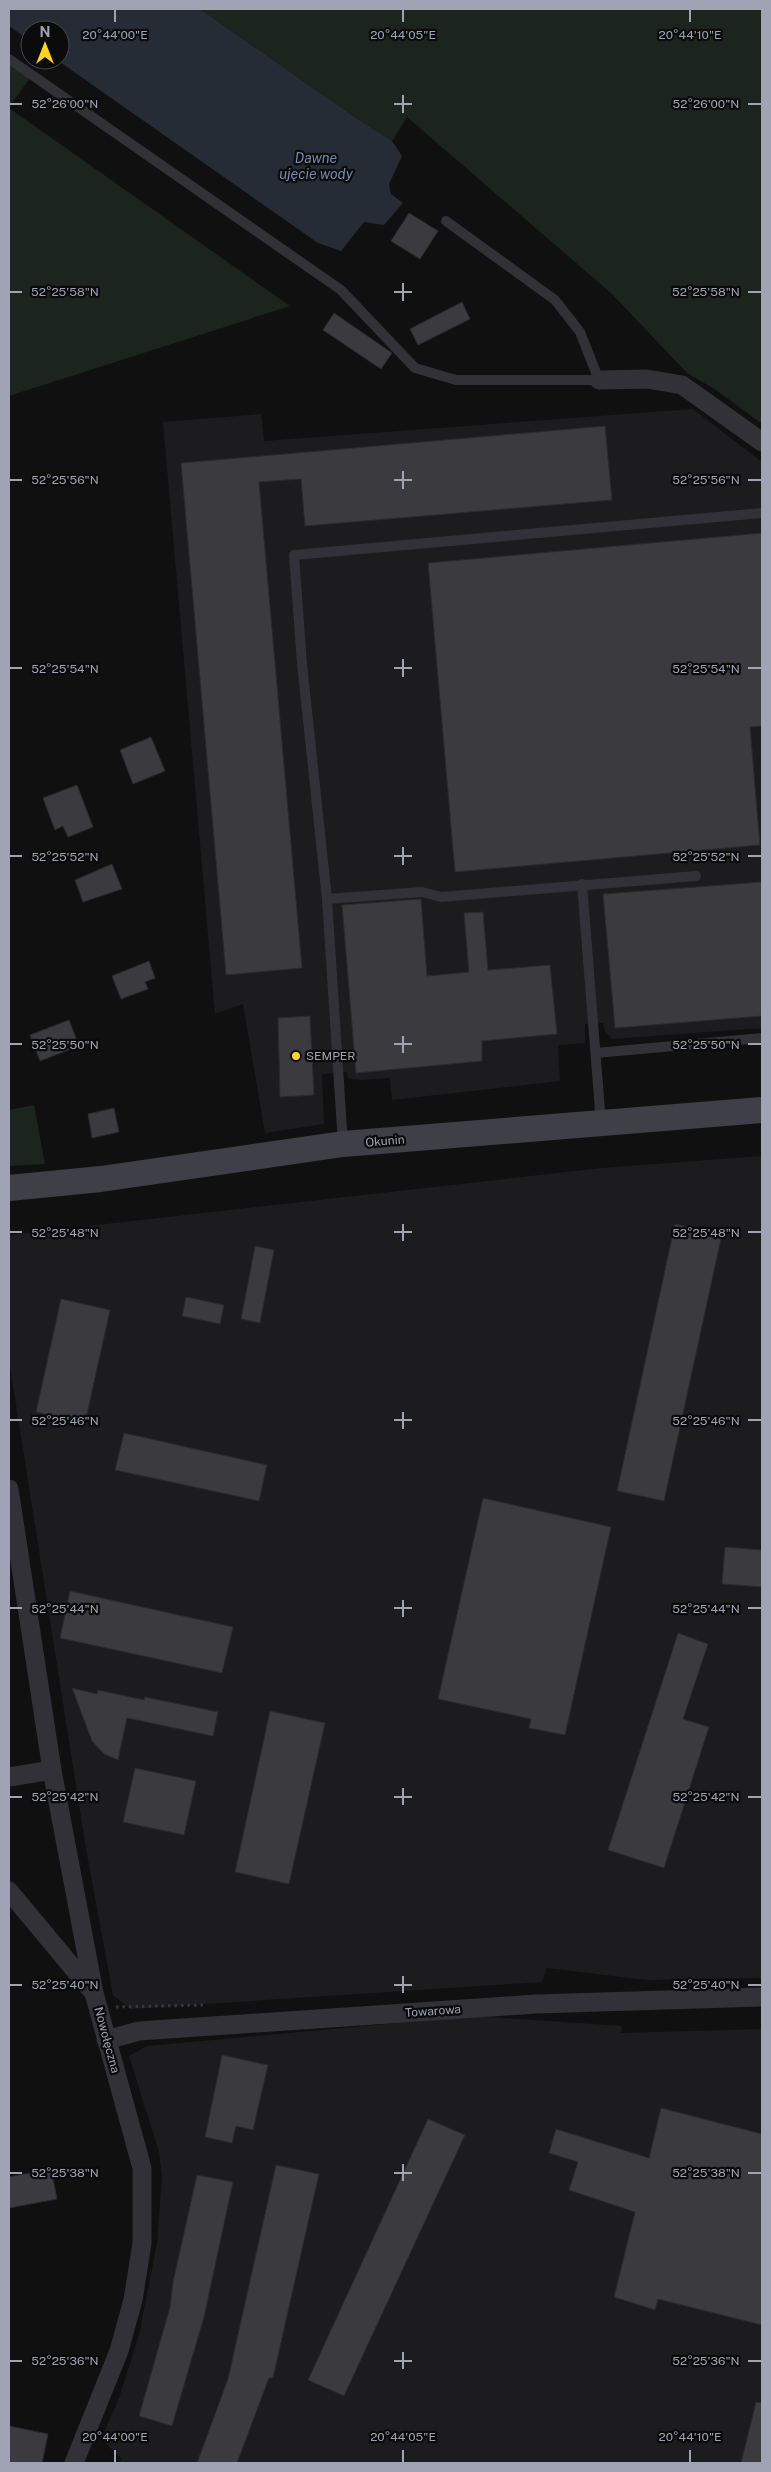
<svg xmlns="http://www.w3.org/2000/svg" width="771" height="2472" viewBox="0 0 771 2472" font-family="'Public Sans',sans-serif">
<rect width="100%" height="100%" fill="#101011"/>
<g fill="#1c1c1e">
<path d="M 693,409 L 762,462 L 762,1028 L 612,1039 L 605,1031 L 603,1023 L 585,1024 L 585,1043 L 558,1045 L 560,1081 L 392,1100 L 390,1078 L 361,1080 L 348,1078 L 347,1072 L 322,1074 L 324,1124 L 265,1133 L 243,1004 L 215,1014 L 163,422 L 261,414 L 264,441 Z"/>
<path d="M 762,1156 L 762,1978 L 646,1980 L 547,1968 L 542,1982 L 130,2009 L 113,1995 L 86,1849 L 9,1360 L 9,1235 L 602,1168 Z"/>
<path d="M 475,2016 L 622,2026 L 621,2033 L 762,2029 L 762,2463 L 119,2463 L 122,2459 L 101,2439 L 119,2398 L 139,2335 L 157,2243 L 162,2177 L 159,2152 L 129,2056 L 147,2046 Z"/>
</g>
<g fill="#1c241e">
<path d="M 200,9 L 762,9 L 762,424 L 716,390 L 687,373 L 612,294 L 407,117 L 392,141 L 356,118 Z"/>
<path d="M 9,63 L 30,78 L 9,107 Z"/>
<path d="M 9,108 L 290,306 L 9,396 Z"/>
<path d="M 34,1105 L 45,1164 L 9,1166 L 9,1110 Z"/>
</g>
<path fill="#262c35" d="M 9,9 L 200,9 L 356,118 L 392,141 L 402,156 L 389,184 L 391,194 L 403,203 L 384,225 L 364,222 L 341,251 L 318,243 L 57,60 L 60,60 L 60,30 L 30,30 L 30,41 L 9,26 Z"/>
<g fill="#3a3a3f" stroke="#2a2a2e">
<path d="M 409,213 L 438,231 L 420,259 L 391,241 Z"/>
<path d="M 462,302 L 470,319 L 418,345 L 410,329 Z"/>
<path d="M 334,313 L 392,353 L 381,369 L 323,330 Z"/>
<path d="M 605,426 L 612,500 L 305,526 L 301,479 L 259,482 L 302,968 L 226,975 L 181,463 Z"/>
<path d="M 762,533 L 762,726 L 750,727 L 760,845 L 455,872 L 428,563 Z"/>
<path d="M 151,737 L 165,771 L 133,784 L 120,750 Z"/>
<path d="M 77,785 L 93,827 L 68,837 L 63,826 L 55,830 L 43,798 Z"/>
<path d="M 112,864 L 122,889 L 83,902 L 75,880 Z"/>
<path d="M 762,882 L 762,1016 L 615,1028 L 603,894 Z"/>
<path d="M 421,899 L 427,976 L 469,972 L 464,913 L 483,912 L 488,970 L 550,965 L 557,1034 L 482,1041 L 482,1061 L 356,1073 L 342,905 Z"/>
<path d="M 149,961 L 155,978 L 145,982 L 148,989 L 121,999 L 112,976 Z"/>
<path d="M 310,1016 L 314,1095 L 280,1097 L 278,1018 Z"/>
<path d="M 69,1020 L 79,1046 L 40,1061 L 30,1035 Z"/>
<path d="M 114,1108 L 119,1132 L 92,1138 L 88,1114 Z"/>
<path d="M 675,1224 L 722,1234 L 664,1501 L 617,1491 Z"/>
<path d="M 255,1246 L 274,1250 L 260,1323 L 241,1319 Z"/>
<path d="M 186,1297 L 224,1305 L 220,1324 L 182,1316 Z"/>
<path d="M 61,1299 L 110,1310 L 85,1423 L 36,1412 Z"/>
<path d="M 124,1433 L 267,1465 L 259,1501 L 115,1470 Z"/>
<path d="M 483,1498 L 611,1527 L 565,1735 L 529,1728 L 531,1719 L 438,1699 Z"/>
<path d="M 725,1547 L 762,1550 L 762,1587 L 722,1584 Z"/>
<path d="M 70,1591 L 233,1627 L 222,1673 L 60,1638 Z"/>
<path d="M 678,1633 L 708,1644 L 683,1719 L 709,1727 L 664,1868 L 608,1850 Z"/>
<path d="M 72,1688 L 97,1694 L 98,1690 L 144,1700 L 145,1697 L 218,1712 L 213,1736 L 127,1718 L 118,1760 L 104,1754 L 92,1741 Z"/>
<path d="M 270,1711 L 325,1723 L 289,1884 L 235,1872 Z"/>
<path d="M 135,1768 L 196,1781 L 184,1835 L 123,1822 Z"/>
<path d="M 222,2055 L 268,2065 L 253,2130 L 236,2126 L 232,2143 L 205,2137 Z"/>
<path d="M 661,2108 L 762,2134 L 762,2325 L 658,2299 L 655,2310 L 614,2297 L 635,2212 L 569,2190 L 578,2162 L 549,2153 L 556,2129 L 649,2158 Z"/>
<path d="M 428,2119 L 465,2135 L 344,2396 L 308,2380 Z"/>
<path d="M 276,2165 L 319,2174 L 273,2378 L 269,2378 L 237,2463 L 197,2463 L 228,2379 Z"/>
<path d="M 51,2169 L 57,2199 L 9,2208 L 9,2177 Z"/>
<path d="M 197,2175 L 233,2182 L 204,2317 L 172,2426 L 139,2416 L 170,2307 L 173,2282 Z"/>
<path d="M 756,2402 L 762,2403 L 762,2463 L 741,2463 Z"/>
<path d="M 9,2426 L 48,2434 L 42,2463 L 9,2463 Z"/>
</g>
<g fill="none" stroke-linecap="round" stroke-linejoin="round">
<path stroke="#37373e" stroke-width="3" stroke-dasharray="2.5 4" stroke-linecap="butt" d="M 116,2007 L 205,2005"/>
<g stroke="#313137" stroke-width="10">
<path d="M 9,59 L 341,290 L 415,368 L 456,380 L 599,380 L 580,332 L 555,300 L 446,221"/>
<path d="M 582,884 L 601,1123"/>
<path d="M 327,899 L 422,892 L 441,897 L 696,876"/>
<path d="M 596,1053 L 762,1038"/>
<path d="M 343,1144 L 327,899 L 302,664 L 294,555 L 762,513"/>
</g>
<g stroke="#313137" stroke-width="19">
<path d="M 599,380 L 647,379 L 682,385 L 762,442"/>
<path d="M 9,1489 L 52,1770 L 94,1993 L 142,2168 L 142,2243 L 133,2300 L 119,2351 L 74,2463"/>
<path d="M 9,1777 L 52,1770"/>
<path d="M 9,1891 L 93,1992"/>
<path d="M 106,2040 L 139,2031 L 536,2004 L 762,1997"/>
</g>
<path stroke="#3e3f47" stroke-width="26" d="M 9,1188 L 101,1179 L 343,1144 L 762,1110"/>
</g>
<path fill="none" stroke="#a0a3b3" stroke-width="2" d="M 115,10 L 115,22M 403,10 L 403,22M 690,10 L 690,22M 403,95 L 403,113M 10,104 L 22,104M 394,104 L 412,104M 748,104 L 761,104M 403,283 L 403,301M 10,292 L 22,292M 394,292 L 412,292M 748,292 L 761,292M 403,471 L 403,489M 10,480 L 22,480M 394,480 L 412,480M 748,480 L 761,480M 403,659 L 403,677M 10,668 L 22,668M 394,668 L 412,668M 748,668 L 761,668M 403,847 L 403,865M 10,856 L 22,856M 394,856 L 412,856M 748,856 L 761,856M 403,1036 L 403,1053M 10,1044 L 22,1044M 394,1044 L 412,1044M 748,1044 L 761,1044M 403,1224 L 403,1241M 10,1232 L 22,1232M 394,1232 L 412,1232M 748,1232 L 761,1232M 403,1412 L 403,1429M 10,1420 L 22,1420M 394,1420 L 412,1420M 748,1420 L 761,1420M 403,1600 L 403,1617M 10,1608 L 22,1608M 394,1608 L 412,1608M 748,1608 L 761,1608M 403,1788 L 403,1805M 10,1797 L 22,1797M 394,1797 L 412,1797M 748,1797 L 761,1797M 403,1976 L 403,1993M 10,1985 L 22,1985M 394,1985 L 412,1985M 748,1985 L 761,1985M 403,2164 L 403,2181M 10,2173 L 22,2173M 394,2173 L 412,2173M 748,2173 L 761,2173M 403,2352 L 403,2369M 10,2361 L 22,2361M 394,2361 L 412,2361M 748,2361 L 761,2361M 115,2450 L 115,2462M 403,2450 L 403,2462M 690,2450 L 690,2462"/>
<circle fill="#fed41c" stroke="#0b0b0c" stroke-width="2" cx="296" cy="1056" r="5"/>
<g text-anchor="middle" stroke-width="4.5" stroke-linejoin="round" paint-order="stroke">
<g font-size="12" fill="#a0a3b3" stroke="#0b0b0c" text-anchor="start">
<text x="306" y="1060">SEMPER</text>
</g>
<g font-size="12" fill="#a0a3b3" stroke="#0b0b0c">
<text transform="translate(385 1141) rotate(-5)" y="4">Okunin</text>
<text transform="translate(433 2011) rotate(-4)" y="4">Towarowa</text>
<text transform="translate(107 2040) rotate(75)" y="4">Nowołęczna</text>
</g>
<g font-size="14" font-style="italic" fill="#748bb2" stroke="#0b0b0c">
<text x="316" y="163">Dawne<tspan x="316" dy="16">ujęcie wody</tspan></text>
</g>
</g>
<g font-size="12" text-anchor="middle" fill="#a0a3b3" stroke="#0b0b0c" stroke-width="4.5" stroke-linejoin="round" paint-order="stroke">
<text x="115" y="39">20°44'00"E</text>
<text x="403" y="39">20°44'05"E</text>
<text x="690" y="39">20°44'10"E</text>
<text x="65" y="108">52°26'00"N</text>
<text x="706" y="108">52°26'00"N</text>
<text x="65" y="296">52°25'58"N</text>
<text x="706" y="296">52°25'58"N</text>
<text x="65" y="484">52°25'56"N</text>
<text x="706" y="484">52°25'56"N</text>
<text x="65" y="673">52°25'54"N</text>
<text x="706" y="673">52°25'54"N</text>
<text x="65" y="861">52°25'52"N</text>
<text x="706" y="861">52°25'52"N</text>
<text x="65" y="1049">52°25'50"N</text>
<text x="706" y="1049">52°25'50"N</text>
<text x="65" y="1237">52°25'48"N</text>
<text x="706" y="1237">52°25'48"N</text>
<text x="65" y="1425">52°25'46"N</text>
<text x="706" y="1425">52°25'46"N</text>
<text x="65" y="1613">52°25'44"N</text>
<text x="706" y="1613">52°25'44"N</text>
<text x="65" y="1801">52°25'42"N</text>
<text x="706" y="1801">52°25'42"N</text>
<text x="65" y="1989">52°25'40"N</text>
<text x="706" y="1989">52°25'40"N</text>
<text x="65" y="2177">52°25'38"N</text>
<text x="706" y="2177">52°25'38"N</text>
<text x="65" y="2365">52°25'36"N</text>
<text x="706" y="2365">52°25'36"N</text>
<text x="115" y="2441">20°44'00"E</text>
<text x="403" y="2441">20°44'05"E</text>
<text x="690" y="2441">20°44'10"E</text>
</g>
<rect width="771" height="2472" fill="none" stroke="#a0a3b3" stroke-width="20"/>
<g transform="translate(45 45)"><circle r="24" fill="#0b0b0c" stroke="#47484f"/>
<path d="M0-4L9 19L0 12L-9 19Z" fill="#fed41c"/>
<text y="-8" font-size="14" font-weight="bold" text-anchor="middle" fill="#a0a3b3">N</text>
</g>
</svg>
